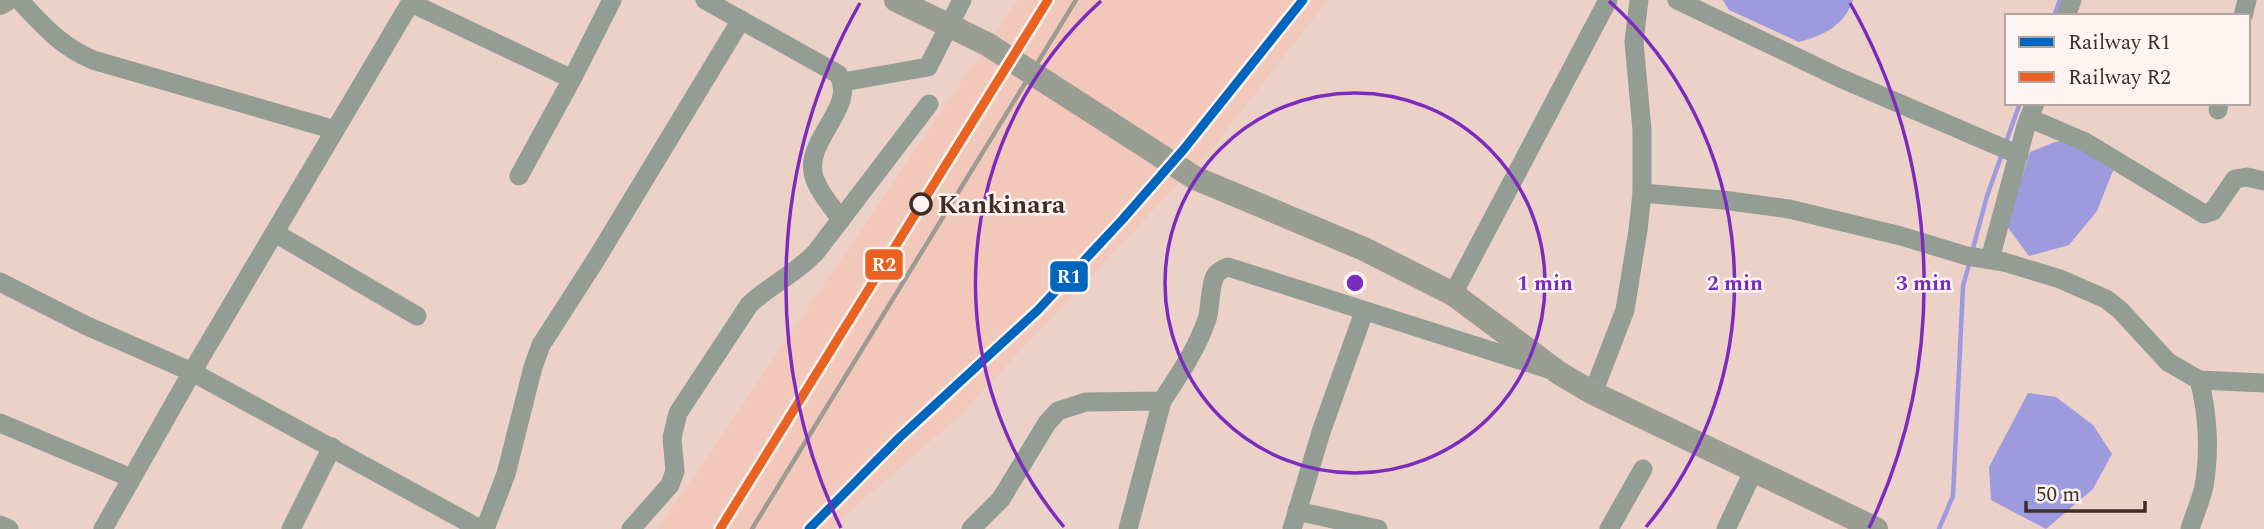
<svg xmlns="http://www.w3.org/2000/svg" width="2264" height="529" viewBox="0 0 2264 529" font-family="Spectral,serif">
<rect width="100%" height="100%" fill="#ebd1c8"/>
<path fill="#f2c8ba" d="M 1017,0 L 1328,0 L 1212,148 L 958,417 L 847,514 L 833,529 L 658,529 Z"/>
<g fill="#9d9ade">
<path d="M 1723,0 L 1853,0 C 1844,26 1824,35 1799,42 L 1729,10 Z"/>
<path d="M 2072,140 L 2114,168 L 2097,211 L 2069,245 L 2029,256 L 2006,225 L 2030,152 L 2055,142 Z"/>
<path d="M 2028,393 L 2056,397 L 2093,425 L 2112,454 L 2093,489 L 2046,529 L 1991,500 L 1989,467 Z"/>
</g>
<g fill="none" stroke-linecap="round" stroke-linejoin="round">
<g stroke="#9d9ade" stroke-width="4.5">
<path d="M 2054,16 L 2060,0"/>
<path d="M 2006,142 L 2020,103"/>
<path d="M 1972,252 L 1987,196 L 2002,154"/>
<path d="M 1939,529 L 1953,496 L 1963,286 L 1970,261"/>
</g>
<g stroke="#939d93" stroke-width="19">
<path d="M 19,0 C 43,25 60,46 93,60 L 335,130"/>
<path d="M 705,0 L 838,74 C 858,105 807,138 813,172 C 815,188 832,206 841,220"/>
<path d="M 1677,0 L 1840,78 L 2019,155"/>
<path d="M 411,3 L 572,79 L 519,176"/>
<path d="M 2066,16 L 2072,0"/>
<path d="M 2243,16 L 2247,0"/>
<path d="M 572,79 L 612,0"/>
<path d="M 843,82 L 928,67 L 962,0"/>
<path d="M 2218,110 L 2219,103"/>
<path d="M 2029,118 L 2085,142 L 2204,214 L 2213,211 L 2235,179 L 2247,177 L 2264,181"/>
<path d="M 1642,193 L 1723,200 L 1789,209 L 1901,236 L 1967,256 L 2004,262 L 2060,279 L 2106,299 L 2120,310 L 2168,362 L 2199,380 C 2208,413 2210,452 2204,486 C 2201,501 2194,515 2190,529"/>
<path d="M 275,233 L 417,316"/>
<path d="M 1990,259 L 2026,126 L 2035,103"/>
<path d="M 0,282 L 85,325 L 192,372 L 480,529"/>
<path d="M 1453,294 L 1608,0"/>
<path d="M 2199,380 L 2264,383"/>
<path d="M 1593,393 L 1625,310 L 1638,230 L 1642,193 L 1642,130 L 1634,42 L 1639,0"/>
<path d="M 0,423 L 131,478"/>
<path d="M 1297,511 L 1378,529"/>
<path d="M 0,525 L 9,529"/>
<path d="M 103,529 L 192,372 L 412,0"/>
<path d="M 291,529 L 332,447"/>
<path d="M 485,529 L 506,474 L 533,367 L 541,345 L 595,261 L 741,20"/>
<path d="M 631,529 L 670,485 L 675,471 L 672,438 L 678,413 L 749,305 C 770,285 797,273 816,252 L 929,104"/>
<path d="M 971,529 L 1001,499 L 1047,423 L 1058,411 L 1086,402 L 1162,401 C 1179,375 1197,349 1207,319 C 1211,306 1209,289 1215,276 C 1218,271 1222,269 1228,267 L 1548,369"/>
<path d="M 1128,529 L 1162,401"/>
<path d="M 1292,529 L 1321,432 L 1364,312"/>
<path d="M 1609,529 L 1643,469"/>
<path d="M 1726,529 L 1754,470"/>
</g>
<g stroke="#999d92" stroke-width="24">
<path d="M 0,3 L 5,0"/>
<path d="M 1195,178 L 1364,249 L 1453,294 L 1559,373 L 1593,393 L 1876,529"/>
</g>
<g stroke="#9f9a91" stroke-width="4.5">
<path d="M 752,529 L 1076,0"/>
<path d="M 809,529 L 899,438 L 1038,310 L 1122,220 L 1184,149 L 1303,0"/>
</g>
<path stroke="#999d92" stroke-width="24" d="M 896,0 L 987,44 L 1195,178"/>
<defs>
<path id="rail-1" d="M 809,529 L 899,438 L 1038,310 L 1122,220 L 1184,149 L 1303,0"/>
<path id="rail-2" d="M 720,529 L 1048,0"/>
</defs>
<use href="#rail-1" stroke="#fef4f1" stroke-width="14"/>
<use href="#rail-2" stroke="#fef4f1" stroke-width="14"/>
<use href="#rail-1" stroke="#0065bd" stroke-width="9"/>
<use href="#rail-2" stroke="#e96222" stroke-width="9"/>
</g>
<g fill="none" stroke="#7b2cbf" stroke-width="3.5">
<circle cx="1355" cy="283" r="190"/>
<path d="M1064 527A380 380 0 0 1 1101 1M1609 1A380 380 0 0 1 1646 527"/>
<path d="M841 528A569 569 0 0 1 860 3M1850 3A569 569 0 0 1 1869 528"/>
</g>
<circle fill="#fef4f1" stroke="#402d27" stroke-width="3.5" cx="921" cy="204" r="10"/>
<g text-anchor="middle" stroke-width="5" stroke-linejoin="round" paint-order="stroke">
<g font-size="26" font-weight="bold" fill="#402d27" stroke="#fef4f1" text-anchor="start">
<text x="938" y="213">Kankinara</text>
</g>
</g>
<circle cx="1355" cy="283" r="10" fill="#7b2cbf" stroke="#fef4f1" stroke-width="3.5"/>
<g font-size="21" text-anchor="middle" font-weight="bold" fill="#7b2cbf" stroke="#fef4f1" stroke-width="5" stroke-linejoin="round" paint-order="stroke">
<text x="1545" y="290">1 min</text>
<text x="1735" y="290">2 min</text>
<text x="1924" y="290">3 min</text>
</g>
<g stroke="#fef4f1" stroke-width="2.5">
<rect x="864" y="248" width="40" height="33" rx="7" fill="#e96222"/>
<rect x="1049" y="260" width="40" height="33" rx="7" fill="#0065bd"/>
</g>
<g font-size="19" text-anchor="middle" font-weight="bold" fill="#fff">
<text x="884" y="271">R2</text>
<text x="1069" y="283">R1</text>
</g>
<rect x="2005" y="14" width="245" height="91" fill="#fef4f1" stroke="#b2a4a0" stroke-width="2"/>
<rect x="2019" y="37" width="35" height="10" fill="#0065bd" stroke="#b2a4a0" stroke-width="2"/>
<text x="2068" y="49" font-size="21" fill="#402d27">Railway R1</text>
<rect x="2019" y="72" width="35" height="10" fill="#e96222" stroke="#b2a4a0" stroke-width="2"/>
<text x="2068" y="84" font-size="21" fill="#402d27">Railway R2</text>
<path d="M2026 501v10h119v-10" fill="none" stroke="#402d27" stroke-width="3.5"/>
<text x="2036" y="501" font-size="21" fill="#402d27" stroke="#fef4f1" stroke-width="5" paint-order="stroke">50 m</text>
</svg>
